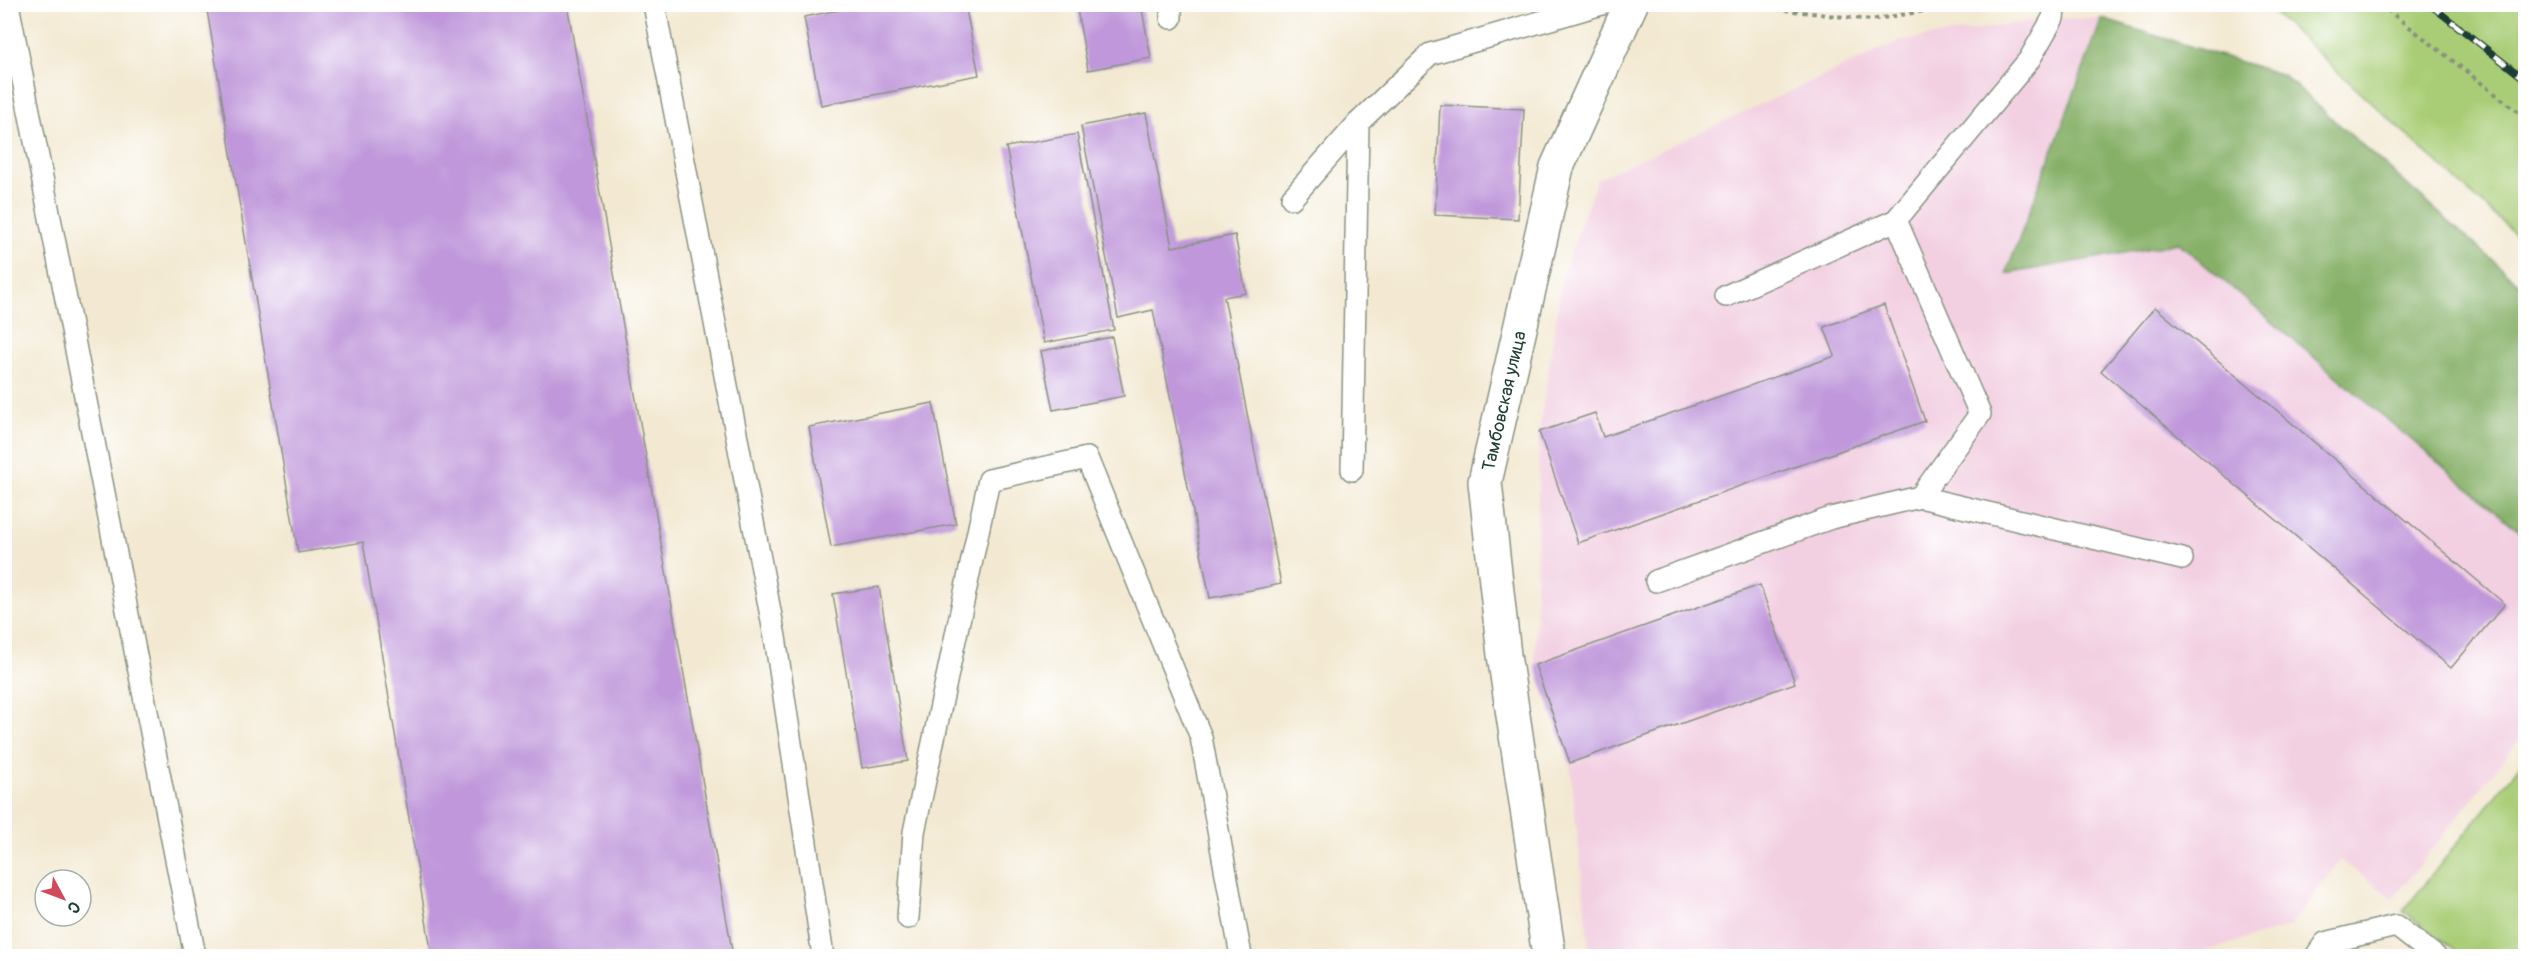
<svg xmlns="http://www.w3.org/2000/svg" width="2530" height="961" viewBox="0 0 2530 961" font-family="Pangolin,sans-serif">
<rect width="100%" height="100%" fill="#fff"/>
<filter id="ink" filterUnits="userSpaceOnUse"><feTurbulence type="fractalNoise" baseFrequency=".0167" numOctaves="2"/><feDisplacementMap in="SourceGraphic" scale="12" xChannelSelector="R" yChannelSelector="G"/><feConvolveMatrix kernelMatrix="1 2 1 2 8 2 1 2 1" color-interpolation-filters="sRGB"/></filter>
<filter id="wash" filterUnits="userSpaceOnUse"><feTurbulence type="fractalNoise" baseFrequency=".008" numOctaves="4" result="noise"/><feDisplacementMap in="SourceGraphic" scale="24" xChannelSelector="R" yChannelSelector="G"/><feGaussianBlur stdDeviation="1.35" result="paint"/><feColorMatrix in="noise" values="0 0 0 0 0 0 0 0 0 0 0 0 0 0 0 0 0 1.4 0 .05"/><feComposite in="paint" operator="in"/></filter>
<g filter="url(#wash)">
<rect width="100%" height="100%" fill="#f3e9d2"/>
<path fill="#f2cfe1" d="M 2053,18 L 2102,19 L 2283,75 L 2525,289 L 2525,732 L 2393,899 L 2341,860 L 2289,927 L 2188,956 L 1590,956 L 1570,763 L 1535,665 L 1539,432 L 1563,273 L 1597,179 L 1901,41 Z"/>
<g fill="#a9cd76" stroke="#648555" stroke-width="1.5">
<path d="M 2265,4 L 2525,5 L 2525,243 L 2265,5 Z"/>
<path d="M 2525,759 L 2525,956 L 2463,956 L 2403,911 Z"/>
</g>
<path fill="#86b067" stroke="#52764e" stroke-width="1.5" d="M 2102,19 L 2283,75 L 2525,289 L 2525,536 L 2179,243 L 2006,274 Z"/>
<g id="blocks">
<g fill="#bf97da">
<path d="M 206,4 L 567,4 L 733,956 L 432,956 L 363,542 L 298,553 Z"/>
<path d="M 868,4 L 965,4 L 979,75 L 821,105 L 804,17 Z"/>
<path d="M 1076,4 L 1141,4 L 1151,58 L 1088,70 Z"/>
<path d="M 1440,105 L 1524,109 L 1518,219 L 1435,215 Z"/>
<path d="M 1146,113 L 1172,247 L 1235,235 L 1246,293 L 1224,297 L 1281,584 L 1210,598 L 1153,310 L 1118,318 L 1081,126 Z"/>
<path d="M 1077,134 L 1114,330 L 1044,343 L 1006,147 Z"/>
<path d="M 1884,305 L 1925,421 L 1578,543 L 1539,432 L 1595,413 L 1603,437 L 1835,356 L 1824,327 Z"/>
<path d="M 2155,307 L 2505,604 L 2451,668 L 2101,371 Z"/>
<path d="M 1112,337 L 1124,396 L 1053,410 L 1041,351 Z"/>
<path d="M 933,403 L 956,524 L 831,547 L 809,427 Z"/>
<path d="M 1760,585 L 1795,683 L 1570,763 L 1535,665 Z"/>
<path d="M 879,587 L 908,761 L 862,768 L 833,594 Z"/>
</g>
</g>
</g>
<g filter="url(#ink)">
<use href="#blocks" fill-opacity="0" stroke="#899383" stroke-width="1.5"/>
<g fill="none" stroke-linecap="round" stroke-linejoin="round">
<defs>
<g id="lane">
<path d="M 8,4 L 195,956"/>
<path d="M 654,4 L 775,637 L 823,956"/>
<path d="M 1171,4 L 1171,18"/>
<path d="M 2055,4 L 2053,18 L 2029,60 L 1896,220 L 1980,414 L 1920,497 L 2182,559"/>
<path d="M 1292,198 L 1358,123 L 1430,54 L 1602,4"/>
<path d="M 1726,296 L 1896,220"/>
<path d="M 1352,470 L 1358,123"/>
<path d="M 1656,581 L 1831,518 L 1920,497"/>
<path d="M 908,918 L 914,832 L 989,480 L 1087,458 L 1201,737 L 1241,956"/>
<path d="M 2316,956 L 2325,943 L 2396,926 L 2435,956"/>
</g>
<path id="street" d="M 1549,956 L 1504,655 L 1485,482 L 1557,167 L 1631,4"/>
</defs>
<use href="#lane" stroke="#899383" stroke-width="24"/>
<use href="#street" stroke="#899383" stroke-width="36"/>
<g stroke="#899383" stroke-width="4" stroke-dasharray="4.5 4.5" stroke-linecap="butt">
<path d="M 1768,4 L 1776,9 L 1871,20 L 1965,4"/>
<path d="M 2380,4 L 2526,118"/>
</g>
<use href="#lane" stroke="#fff" stroke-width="21"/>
<use href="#street" stroke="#fff" stroke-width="33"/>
<defs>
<path id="rail" d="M 2429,4 L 2526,80"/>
</defs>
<use href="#rail" stroke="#1f3d34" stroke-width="7"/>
<use href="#rail" stroke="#fff" stroke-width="4.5" stroke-dasharray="14" stroke-linecap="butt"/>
</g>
</g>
<g text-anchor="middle" stroke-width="5" stroke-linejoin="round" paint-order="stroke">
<g font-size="18" fill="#1f3d34" stroke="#fff">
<text transform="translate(1504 401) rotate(-77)" y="6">Тамбовская улица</text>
</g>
</g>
<rect width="2530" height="961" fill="none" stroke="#fff" stroke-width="24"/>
<g transform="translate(63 898) rotate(131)"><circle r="28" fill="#ffffff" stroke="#a5b1ae" stroke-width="1.5"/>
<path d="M0-4.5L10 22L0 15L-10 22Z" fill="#d1495b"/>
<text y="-9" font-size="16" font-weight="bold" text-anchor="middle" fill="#1f3d34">С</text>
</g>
</svg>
